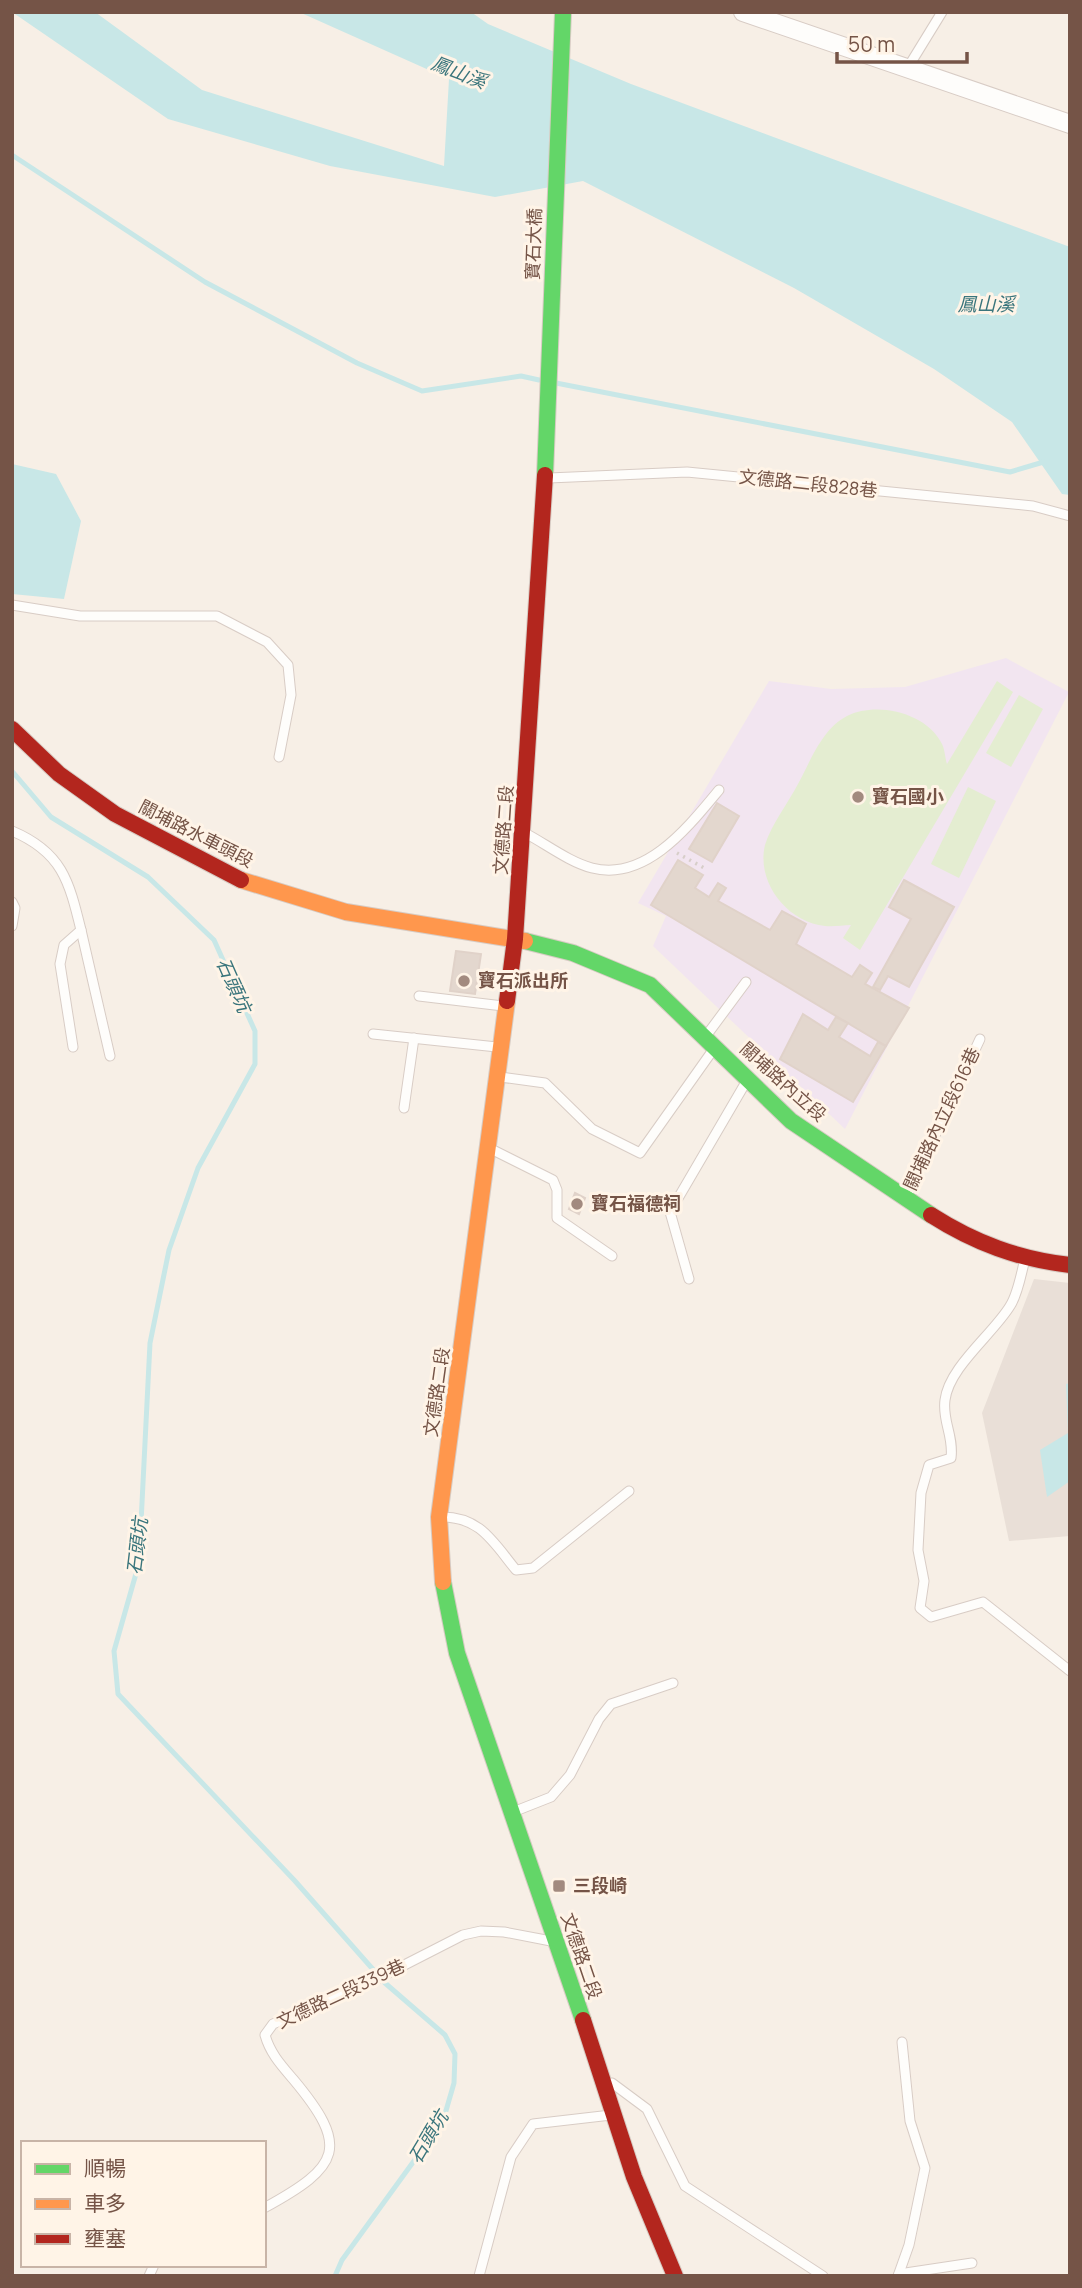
<svg xmlns="http://www.w3.org/2000/svg" width="1082" height="2288" viewBox="0 0 1082 2288" font-family="Manrope,'Noto Sans TC',sans-serif">
<rect width="100%" height="100%" fill="#f7efe6"/>
<path fill="#e9dfd7" d="M 1034,1279 L 1070,1283 L 1070,1536 L 1009,1541 L 982,1413 Z"/>
<path fill="#f2e5f0" d="M 1006,658 L 1069,692 L 845,1129 L 653,946 L 666,916 L 638,903 L 769,681 L 831,689 L 905,687 Z"/>
<g fill="#e4edd1">
<path d="M 997,681 L 1013,692 L 860,950 L 843,938 L 851,925 C 843,925 833,927 825,926 C 787,922 756,882 765,845 C 771,825 788,803 798,784 C 811,760 822,729 847,716 C 877,701 927,713 942,744 C 945,750 945,758 947,764 Z"/>
<path d="M 1019,695 L 1043,709 L 1011,767 L 986,753 Z"/>
<path d="M 968,787 L 996,801 L 959,878 L 931,864 Z"/>
</g>
<g fill="#c8e7e7">
<path d="M 12,12 L 95,12 L 202,90 L 444,166 L 449,79 L 299,12 L 471,12 L 488,24 L 631,84 L 1070,247 L 1070,495 L 1062,494 L 1012,422 L 934,369 L 794,288 L 583,181 L 495,197 L 330,166 L 168,119 Z"/>
<path d="M 12,464 L 56,474 L 81,521 L 64,599 L 12,594 Z"/>
<path d="M 1070,1383 L 1070,1481 L 1047,1497 L 1040,1450 L 1068,1433 L 1066,1384 Z"/>
</g>
<g fill="none" stroke-linecap="round" stroke-linejoin="round">
<g stroke="#c8e7e7" stroke-width="5">
<path d="M 12,155 L 205,282 L 357,363 L 422,391 L 521,376 L 539,380"/>
<path d="M 556,383 L 1010,472 L 1047,461"/>
<path d="M 12,771 L 51,817 L 148,877 L 214,940 L 255,1031 L 255,1064 L 198,1168 L 169,1250 L 150,1343 L 139,1563 L 114,1651 L 118,1694 L 295,1881 L 385,1983 L 445,2035 L 455,2054 L 454,2083 L 443,2121 L 342,2260 L 335,2276"/>
</g>
</g>
<g fill="#e3d7ce" stroke="#e0d2c9" stroke-width="2">
<path d="M 717,803 L 739,816 L 712,862 L 689,849 Z"/>
<path d="M 678,860 L 703,875 L 695,888 L 709,897 L 718,883 L 726,888 L 718,901 L 770,930 L 782,911 L 806,924 L 796,944 L 852,977 L 860,965 L 872,973 L 865,984 L 909,1008 L 886,1046 L 651,905 Z"/>
<path d="M 904,880 L 954,907 L 909,987 L 888,976 L 880,990 L 873,987 L 911,919 L 889,907 Z"/>
<path d="M 456,951 L 481,954 L 475,994 L 450,991 Z"/>
<path d="M 803,1014 L 828,1030 L 836,1017 L 848,1023 L 839,1037 L 870,1056 L 878,1042 L 886,1046 L 853,1102 L 780,1059 Z"/>
<path d="M 575,1193 L 585,1198 L 579,1214 L 569,1209 Z"/>
</g>
<g fill="none" stroke-linecap="round" stroke-linejoin="round">
<defs>
<g id="lane">
<path d="M 907,69 L 942,12"/>
<path d="M 549,478 L 687,472 L 1033,506 L 1070,516"/>
<path d="M 12,605 L 80,616 L 217,616 L 267,642 L 288,665 L 291,695 L 279,757"/>
<path d="M 12,831 C 62,852 69,881 81,930 L 64,945 L 60,964 L 73,1047"/>
<path d="M 525,833 C 546,844 569,862 592,868 C 646,882 689,826 719,790"/>
<path d="M 12,902 L 15,908 L 12,926"/>
<path d="M 81,930 L 110,1056"/>
<path d="M 419,996 L 503,1006"/>
<path d="M 373,1034 L 497,1047"/>
<path d="M 706,1036 L 746,982"/>
<path d="M 500,1077 L 545,1083 L 592,1129 L 640,1153 L 713,1050"/>
<path d="M 404,1108 L 414,1038"/>
<path d="M 491,1149 L 553,1180 L 557,1190 L 557,1218 L 612,1256"/>
<path d="M 906,1197 L 980,1039"/>
<path d="M 1025,1259 C 1021,1274 1018,1294 1010,1306 C 993,1334 949,1367 945,1400 C 942,1421 954,1436 951,1458 L 929,1465 L 921,1493 L 918,1550 L 924,1581 L 920,1608 L 931,1617 L 983,1602 L 1070,1671"/>
<path d="M 689,1279 L 670,1212 L 746,1082"/>
<path d="M 440,1517 C 480,1516 493,1542 516,1570 L 533,1568 L 629,1491"/>
<path d="M 513,1812 L 551,1797 L 570,1775 L 599,1719 L 611,1704 L 673,1683"/>
<path d="M 612,2083 L 647,2109 L 685,2186 L 823,2276"/>
<path d="M 264,2208 C 341,2166 350,2147 293,2079 C 281,2065 270,2053 265,2035 L 273,2024 L 373,1981 L 463,1935 L 481,1931 L 504,1932 L 551,1941"/>
<path d="M 899,2274 L 972,2263"/>
<path d="M 149,2276 L 154,2265"/>
<path d="M 479,2276 L 511,2157 L 533,2124 L 611,2115"/>
<path d="M 898,2276 L 909,2245 L 925,2168 L 910,2121 L 902,2042"/>
</g>
<path id="street" d="M 743,12 L 1070,124"/>
<g id="fast">
<path d="M 545,475 L 563,12"/>
<path d="M 525,941 L 573,953 L 650,985 L 791,1121 L 931,1215"/>
<path d="M 443,1582 L 457,1653 L 583,2020"/>
</g>
<g id="slow">
<path d="M 241,880 L 346,912 L 525,941"/>
<path d="M 443,1582 L 439,1517 L 507,1001"/>
</g>
<g id="jam">
<path d="M 12,729 L 59,774 L 115,814 L 241,880"/>
<path d="M 507,1001 L 515,939 L 545,475"/>
<path d="M 931,1215 C 975,1243 1018,1259 1070,1265"/>
<path d="M 583,2020 L 634,2177 L 675,2276"/>
</g>
</defs>
<use href="#lane" stroke="#d8ccc5" stroke-width="11"/>
<use href="#street" stroke="#d8ccc5" stroke-width="20"/>
<use href="#fast" stroke="#d7cbc3" stroke-width="18"/>
<use href="#slow" stroke="#d7cbc3" stroke-width="18"/>
<use href="#jam" stroke="#d7cbc3" stroke-width="18"/>
<path stroke="#d7cec9" stroke-width="3.5" stroke-dasharray="2 5" stroke-linecap="butt" d="M 677,853 L 706,869"/>
<use href="#lane" stroke="#fefdfb" stroke-width="9"/>
<use href="#street" stroke="#fefdfb" stroke-width="18"/>
<use href="#fast" stroke="#63d668" stroke-width="16"/>
<use href="#slow" stroke="#ff974d" stroke-width="16"/>
<use href="#jam" stroke="#b3261e" stroke-width="16"/>
</g>
<g fill="#a28a7f" stroke="#fff4e7" stroke-width="2.5">
<circle cx="858" cy="797" r="7"/>
<circle cx="464" cy="981" r="7"/>
<circle cx="577" cy="1204" r="7"/>
<rect x="552" y="1879" width="14" height="14" rx="3.5"/>
</g>
<g text-anchor="middle" stroke-width="6" stroke-linejoin="round" paint-order="stroke">
<g font-size="18" fill="#755447" stroke="#fff4e7">
<text transform="translate(534 244) rotate(-88)" y="6">寶石大橋</text>
<text transform="translate(808 484) rotate(6)" y="6">文德路二段828巷</text>
<text transform="translate(504 830) rotate(-86)" y="6">文德路二段</text>
<text transform="translate(196 834) rotate(27)" y="6">關埔路水車頭段</text>
<text transform="translate(783 1082) rotate(42)" y="6">關埔路內立段</text>
<text transform="translate(942 1119) rotate(-65)" y="6">關埔路內立段616巷</text>
<text transform="translate(437 1392) rotate(-82)" y="6">文德路二段</text>
<text transform="translate(581 1956) rotate(71)" y="6">文德路二段</text>
<text transform="translate(341 1994) rotate(-25)" y="6">文德路二段339巷</text>
</g>
<g font-size="18" font-weight="bold" fill="#755447" stroke="#fff4e7" text-anchor="start">
<text x="872" y="803">寶石國小</text>
<text x="478" y="987">寶石派出所</text>
<text x="591" y="1210">寶石福德祠</text>
<text x="573" y="1892">三段崎</text>
</g>
<g font-size="19" font-style="italic" fill="#3a757c" stroke="#fff4e7">
<text transform="translate(459 72) rotate(21)" y="7">鳳山溪</text>
<text x="986" y="311">鳳山溪</text>
<text transform="translate(234 985) rotate(66)" y="7">石頭坑</text>
<text transform="translate(137 1546) rotate(-83)" y="7">石頭坑</text>
<text transform="translate(428 2137) rotate(-59)" y="7">石頭坑</text>
</g>
</g>
<rect width="1082" height="2288" fill="none" stroke="#755447" stroke-width="28"/>
<rect x="21" y="2141" width="245" height="126" fill="#fff4e7" stroke="#c8b4a7" stroke-width="2"/>
<rect x="35" y="2164" width="35" height="10" fill="#63d668" stroke="#c8b4a7" stroke-width="2"/>
<text x="84" y="2176" font-size="21" fill="#755447">順暢</text>
<rect x="35" y="2199" width="35" height="10" fill="#ff974d" stroke="#c8b4a7" stroke-width="2"/>
<text x="84" y="2211" font-size="21" fill="#755447">車多</text>
<rect x="35" y="2234" width="35" height="10" fill="#b3261e" stroke="#c8b4a7" stroke-width="2"/>
<text x="84" y="2246" font-size="21" fill="#755447">壅塞</text>
<path d="M837 52v10h130v-10" fill="none" stroke="#755447" stroke-width="3.5"/>
<text x="848" y="52" font-size="21" fill="#755447" stroke="#fff4e7" stroke-width="5" paint-order="stroke">50 m</text>
</svg>
